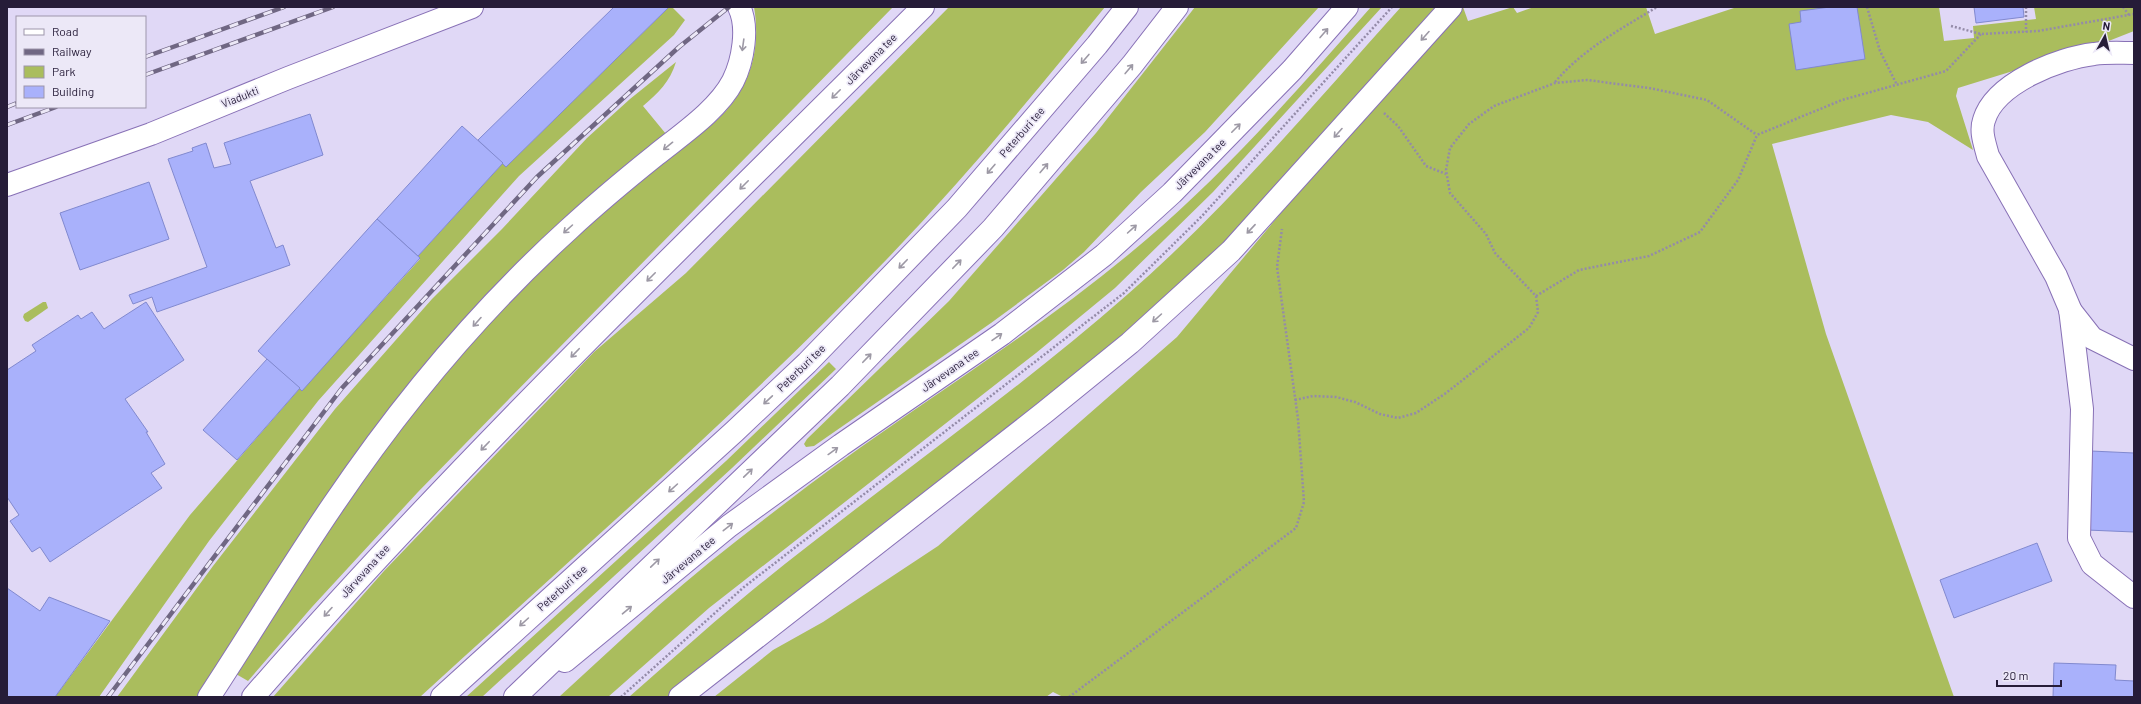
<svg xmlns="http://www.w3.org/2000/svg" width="2141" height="704" viewBox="0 0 2141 704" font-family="Barlow,sans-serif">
<rect width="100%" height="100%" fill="#e0d8f6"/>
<g fill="#aabd5d">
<path d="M 669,7 L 672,7 L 685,20 L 674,35 L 519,176 L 318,401 L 209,541 L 99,697 L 55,697 L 190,515 L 300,388 L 302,390 L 420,259 L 418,256 L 503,163 L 506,167 Z"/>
<path d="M 754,7 L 893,7 L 418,492 L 312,607 L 248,681 L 236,674 C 303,567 369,459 452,364 C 491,319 532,277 575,236 C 611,202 650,172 689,142 C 700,133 713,125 722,115 C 751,86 761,47 754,7 Z"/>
<path d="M 949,7 L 1105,7 C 1035,93 964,179 887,259 C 739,413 577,553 420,697 L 273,697 L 384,571 L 594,352 L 686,273 Z"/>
<path d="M 1195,7 L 1319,7 L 1205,132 L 1141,192 L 1084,252 L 1063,270 L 991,323 L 814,446 L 806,447 L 804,444 L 807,439 L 949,301 L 1096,133 Z"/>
<path d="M 1371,7 L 1382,7 L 1213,192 L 1115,288 L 1036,353 L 709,608 L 608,697 L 559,697 C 592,667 625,636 658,606 C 706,563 758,524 809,485 C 921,401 1041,330 1147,239 C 1229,169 1300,87 1371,7 Z"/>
<path d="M 1401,7 L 1442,7 L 1262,205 L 1160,307 L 669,697 L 629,697 C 667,664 704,630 743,598 C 869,494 1005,402 1128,294 C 1228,207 1313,105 1401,7 Z"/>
<path d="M 1460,7 L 1463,7 L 1468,21 L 1513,7 L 1517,13 L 1534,7 L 1646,7 L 1655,34 L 1737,7 L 1939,7 L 1944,41 L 1974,38 L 1973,26 L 2036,19 L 2034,7 L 2134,7 L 2134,31 L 2101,44 L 1958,88 L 1956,96 L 1973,150 L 1928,122 L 1891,115 L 1772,144 L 1826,334 L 1954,697 L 1063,697 L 1053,692 L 1046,697 L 714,697 L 773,650 L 823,622 L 938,546 L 1177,337 L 1296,195 Z"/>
<path d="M 676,62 C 670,82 658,93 643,106 L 666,134 L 405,390 L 345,468 L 200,697 L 117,697 L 213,566 L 335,409 L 432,299 L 502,229 L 587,138 L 630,99 Z"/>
<path d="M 43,302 L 46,302 L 48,308 L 28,322 L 25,321 L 23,317 L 24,314 Z"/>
<path d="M 829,362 L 836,369 L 732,468 L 482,697 L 466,697 L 726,461 Z"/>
</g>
<g fill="#a9b1fb" stroke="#8189cf">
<path d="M 614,7 L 669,7 L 506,167 L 478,140 Z"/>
<path d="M 1830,7 L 1857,7 L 1865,59 L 1796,70 L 1789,24 L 1801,22 L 1800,11 Z"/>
<path d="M 1974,7 L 2023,7 L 2024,17 L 1976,23 Z"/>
<path d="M 310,114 L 323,155 L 250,181 L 276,248 L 283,245 L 290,265 L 157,312 L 152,297 L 133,304 L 129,295 L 207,267 L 168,159 L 193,151 L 192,148 L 206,143 L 214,168 L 231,164 L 224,143 Z"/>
<path d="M 462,126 L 503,163 L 418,256 L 377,219 Z"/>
<path d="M 149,182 L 169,239 L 80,270 L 60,213 Z"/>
<path d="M 377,219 L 420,258 L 302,391 L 258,351 Z"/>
<path d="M 146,302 L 184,360 L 125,399 L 148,432 L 146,432 L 165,464 L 151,473 L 162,488 L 50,562 L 40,547 L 32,552 L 10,521 L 19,515 L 7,497 L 7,370 L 36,351 L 32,345 L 78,315 L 81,319 L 92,312 L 104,329 Z"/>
<path d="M 267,359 L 300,388 L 237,460 L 203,430 Z"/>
<path d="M 2091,451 L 2134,453 L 2134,532 L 2087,530 Z"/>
<path d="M 2037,543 L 2052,581 L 1954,618 L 1940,580 Z"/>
<path d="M 7,588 L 40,611 L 49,597 L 110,621 L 55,697 L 7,697 Z"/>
<path d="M 2054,663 L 2116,665 L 2115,680 L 2134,681 L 2134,697 L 2053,697 Z"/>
</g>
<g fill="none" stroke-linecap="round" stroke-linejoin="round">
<defs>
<g id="minor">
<path d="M 2134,53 C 2121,53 2107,52 2094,54 C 2059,58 1995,83 1984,120 C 1980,132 1985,144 1988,156 L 2056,276 L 2070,309 L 2082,409 L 2079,538 L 2092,564 L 2134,597"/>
<path d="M 7,185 L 151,134 L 288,78 L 472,7"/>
<path d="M 2070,310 L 2092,338 L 2134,359"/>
<path d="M 209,697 C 251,633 290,568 333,505 C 400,406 479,311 568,230 C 596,204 626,179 656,155 C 682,134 718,110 733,81 C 743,61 749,27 739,7"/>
<path d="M 680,697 L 1045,412 L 1130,343 L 1231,251 L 1451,7"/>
</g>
<g id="major">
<path d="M 565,661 L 729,526 L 841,445 L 1002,334 L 1104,255 L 1172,193 L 1292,70 L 1347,7"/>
<path d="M 253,697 C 464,455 696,234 923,7"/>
</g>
<g id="highway">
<path d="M 442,697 L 735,431 L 807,363 L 957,208 L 1097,45 L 1127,7"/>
<path d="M 515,697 L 840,386 L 993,228 L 1132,65 L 1177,7"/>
</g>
</defs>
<use href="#minor" stroke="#8871b6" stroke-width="24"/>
<use href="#major" stroke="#8871b6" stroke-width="24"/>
<use href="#highway" stroke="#8871b6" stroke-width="24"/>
<g stroke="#948ba8" stroke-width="2.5" stroke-dasharray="2 2" stroke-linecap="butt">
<path d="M 1867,7 L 1880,51 L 1897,85"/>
<path d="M 2026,7 L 2026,32"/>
<path d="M 2123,7 L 2129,15"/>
<path d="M 1951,26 L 1981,34 L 2038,31 L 2134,14"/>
<path d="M 1555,82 C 1583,49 1621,29 1657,7"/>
<path d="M 1384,113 L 1398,126 L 1426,166 L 1446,174"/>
<path d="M 1536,296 L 1579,270 L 1649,256 L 1700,232 L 1738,180 L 1757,135 L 1842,100 L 1946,71 L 1981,34"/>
<path d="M 1295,400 L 1313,396 L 1336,397 L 1355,402 L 1380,414 L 1398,418 L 1416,413 L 1446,393 L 1529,328 L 1538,312 L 1536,296 L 1495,253 L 1486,234 L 1450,193 L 1446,170 L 1450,148 L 1469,124 L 1494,106 L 1555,83 L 1587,80 L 1649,88 L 1707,100 L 1757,135"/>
<path d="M 621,697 L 744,587 L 1124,293 L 1202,216 L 1392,7"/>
<path d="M 1069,697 L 1296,528 L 1304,502 L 1298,419 L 1277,267 L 1282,229"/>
</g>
<use href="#minor" stroke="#fff" stroke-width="22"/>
<use href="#major" stroke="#fff" stroke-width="22"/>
<use href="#highway" stroke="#fff" stroke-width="22"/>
<defs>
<g id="rail">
<path d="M 145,57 L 284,7"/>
<path d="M 145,75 L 333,7"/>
<path d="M 7,107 L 17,103"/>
<path d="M 7,125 L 56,107"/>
<path d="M 108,697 L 342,388 L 537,177 L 679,47 L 729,7"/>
</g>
</defs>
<use href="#rail" stroke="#706783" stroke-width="4.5"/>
<use href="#rail" stroke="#ece8f7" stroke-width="3" stroke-dasharray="9" stroke-linecap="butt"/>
</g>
<defs><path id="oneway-shaft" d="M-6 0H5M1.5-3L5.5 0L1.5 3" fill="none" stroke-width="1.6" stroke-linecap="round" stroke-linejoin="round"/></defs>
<g stroke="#9d99a5">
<use href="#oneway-shaft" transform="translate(1324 33) rotate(-49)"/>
<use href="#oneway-shaft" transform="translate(1425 36) rotate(132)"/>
<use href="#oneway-shaft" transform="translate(743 45) rotate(98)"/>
<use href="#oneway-shaft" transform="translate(1085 59) rotate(131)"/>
<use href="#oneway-shaft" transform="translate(1129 69) rotate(-50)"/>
<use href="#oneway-shaft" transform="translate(836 94) rotate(135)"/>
<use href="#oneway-shaft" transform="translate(1236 128) rotate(-45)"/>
<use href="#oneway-shaft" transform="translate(1338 133) rotate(132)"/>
<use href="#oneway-shaft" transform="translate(668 146) rotate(141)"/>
<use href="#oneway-shaft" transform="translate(1044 168) rotate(-50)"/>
<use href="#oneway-shaft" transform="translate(991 169) rotate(131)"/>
<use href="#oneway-shaft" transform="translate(744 185) rotate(135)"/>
<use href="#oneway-shaft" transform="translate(568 229) rotate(138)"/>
<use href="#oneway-shaft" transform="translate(1132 229) rotate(-42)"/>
<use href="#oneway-shaft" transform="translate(1251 229) rotate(133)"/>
<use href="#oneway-shaft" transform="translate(903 264) rotate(134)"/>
<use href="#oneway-shaft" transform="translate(957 264) rotate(-46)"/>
<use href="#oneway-shaft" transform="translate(651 277) rotate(135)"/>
<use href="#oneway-shaft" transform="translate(1157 318) rotate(138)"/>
<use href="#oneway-shaft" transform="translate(477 322) rotate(132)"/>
<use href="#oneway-shaft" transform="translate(997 337) rotate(-35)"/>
<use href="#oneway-shaft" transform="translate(575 353) rotate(134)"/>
<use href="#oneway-shaft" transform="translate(867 358) rotate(-46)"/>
<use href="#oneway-shaft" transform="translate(768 400) rotate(137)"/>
<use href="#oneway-shaft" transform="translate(485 446) rotate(134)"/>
<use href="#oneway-shaft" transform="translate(833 451) rotate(-36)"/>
<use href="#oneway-shaft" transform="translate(748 473) rotate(-44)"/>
<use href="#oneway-shaft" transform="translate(673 488) rotate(138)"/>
<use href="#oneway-shaft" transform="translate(728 527) rotate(-38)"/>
<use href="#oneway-shaft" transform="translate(655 563) rotate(-44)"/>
<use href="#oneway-shaft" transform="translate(627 610) rotate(-40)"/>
<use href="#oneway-shaft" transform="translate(328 612) rotate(132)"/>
<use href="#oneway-shaft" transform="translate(524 622) rotate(138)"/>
</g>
<g text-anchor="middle" stroke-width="3.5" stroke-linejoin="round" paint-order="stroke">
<g font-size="11" fill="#261c38" stroke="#ece8f7">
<text transform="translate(871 59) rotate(-45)" y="4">Järvevana tee</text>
<text transform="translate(240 97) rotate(-22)" y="4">Viadukti</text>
<text transform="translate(1022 132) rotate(-49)" y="4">Peterburi tee</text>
<text transform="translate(1200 164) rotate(-45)" y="4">Järvevana tee</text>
<text transform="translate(801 368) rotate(-44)" y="4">Peterburi tee</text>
<text transform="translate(950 370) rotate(-35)" y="4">Järvevana tee</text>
<text transform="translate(688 560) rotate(-40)" y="4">Järvevana tee</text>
<text transform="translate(365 571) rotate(-48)" y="4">Järvevana tee</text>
<text transform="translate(562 588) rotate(-42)" y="4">Peterburi tee</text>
</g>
</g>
<rect width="2141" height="704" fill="none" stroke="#261c38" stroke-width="16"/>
<rect x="16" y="16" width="130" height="92" fill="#ece8f7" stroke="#9d96ab"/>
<rect x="24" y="29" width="20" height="6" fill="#ffffff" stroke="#9d96ab"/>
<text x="52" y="36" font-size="12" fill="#261c38">Road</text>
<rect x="24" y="49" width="20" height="6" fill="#706783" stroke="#9d96ab"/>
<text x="52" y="56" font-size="12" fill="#261c38">Railway</text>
<rect x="24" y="66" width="20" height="12" fill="#aabd5d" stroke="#9d96ab"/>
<text x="52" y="76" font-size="12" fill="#261c38">Park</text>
<rect x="24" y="86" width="20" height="12" fill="#a9b1fb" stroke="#9d96ab"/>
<text x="52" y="96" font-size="12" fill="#261c38">Building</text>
<g transform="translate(2105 36) rotate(8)" stroke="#ece8f7" stroke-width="3" paint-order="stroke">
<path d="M0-3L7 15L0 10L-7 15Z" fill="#261c38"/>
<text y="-6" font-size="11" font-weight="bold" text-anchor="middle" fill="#261c38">N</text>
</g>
<path d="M1997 680v6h64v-6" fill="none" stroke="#261c38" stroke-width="2"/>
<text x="2003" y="680" font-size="12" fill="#261c38" stroke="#ece8f7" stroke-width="3" paint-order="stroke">20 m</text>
</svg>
